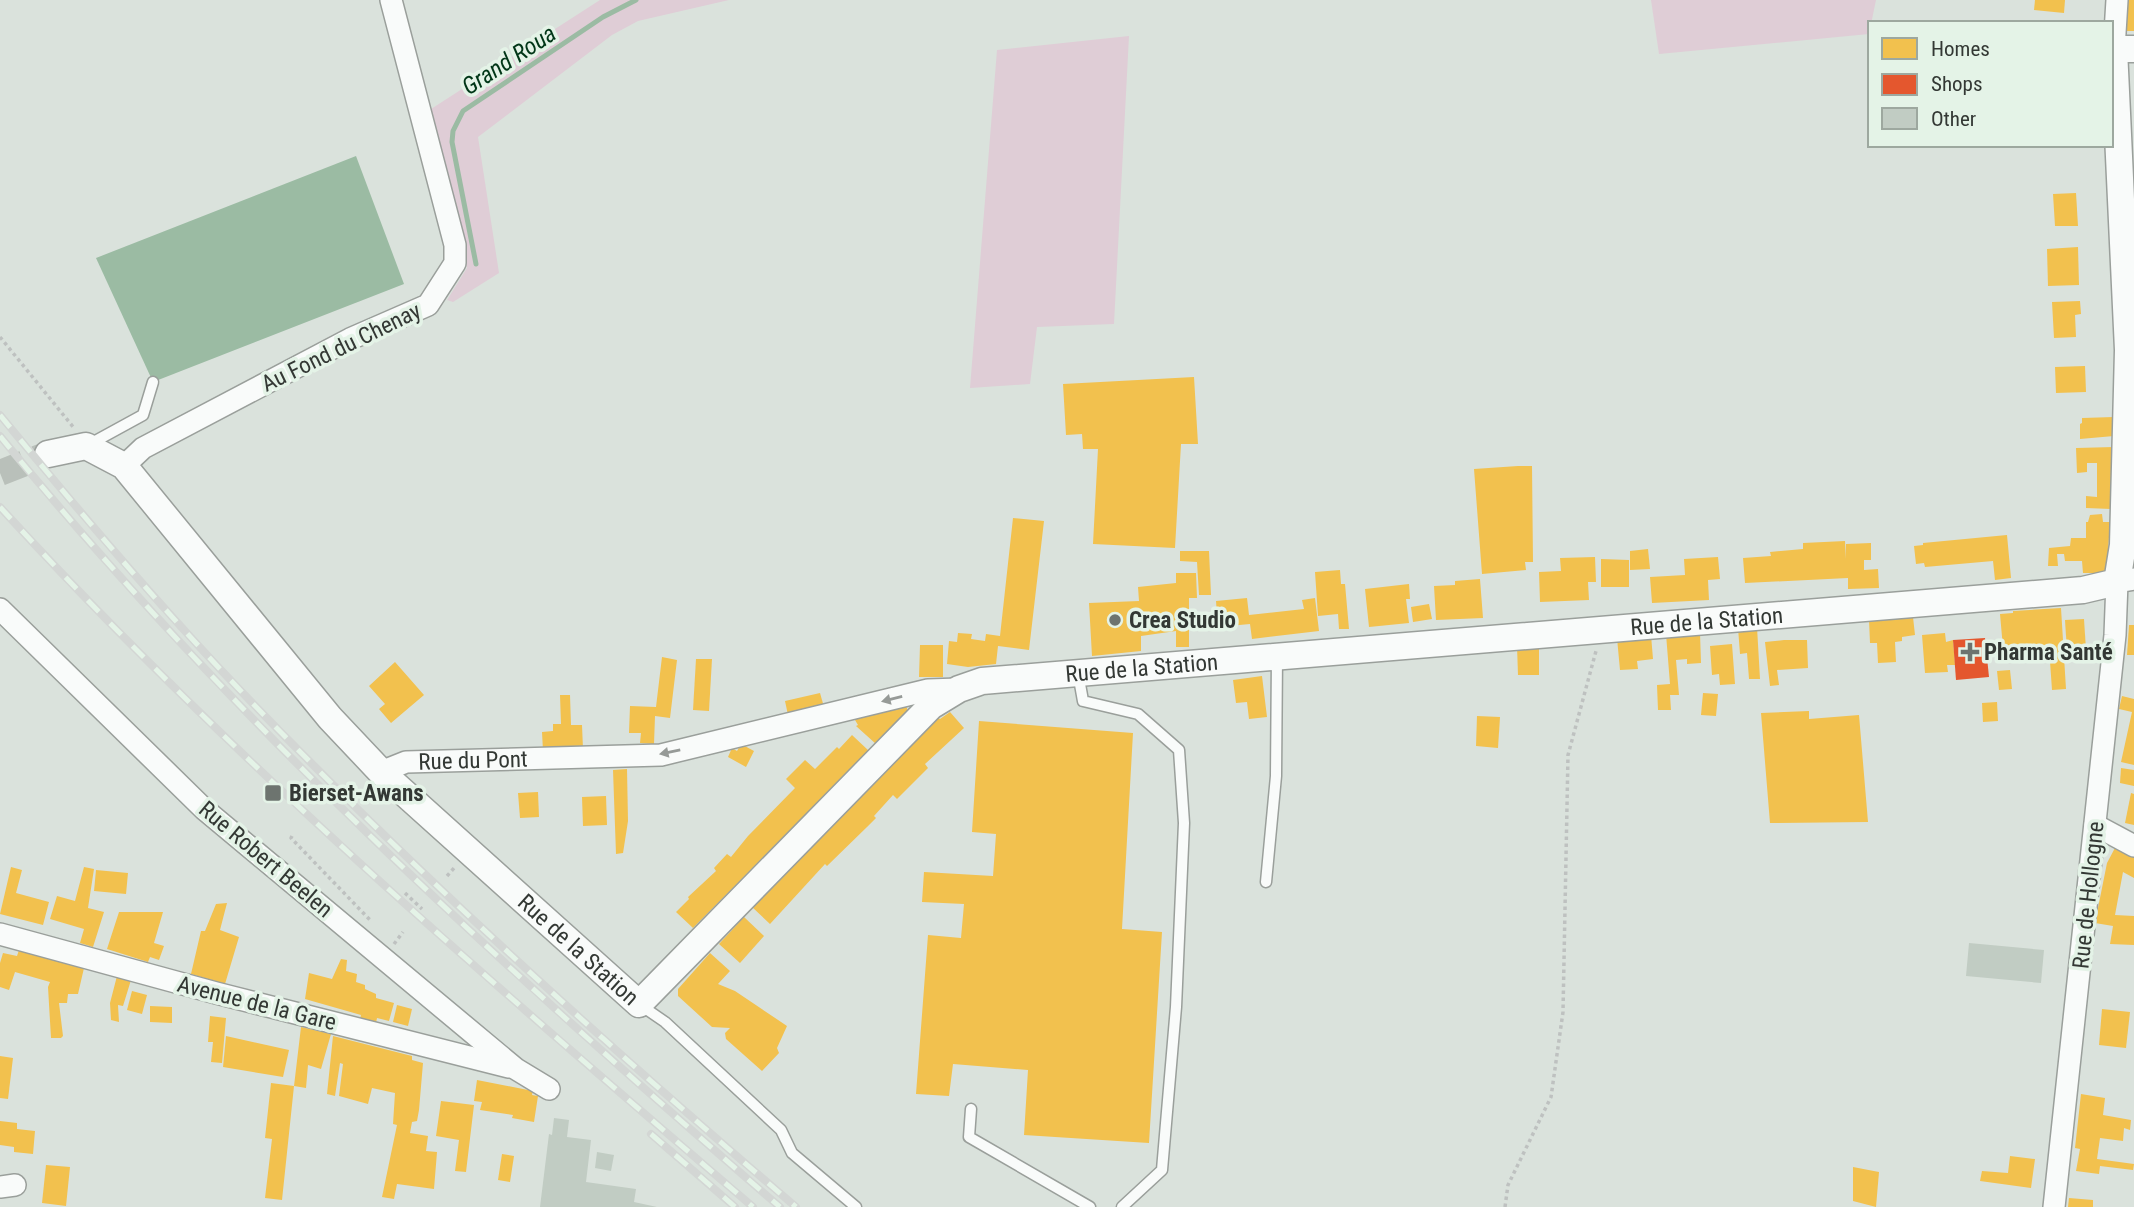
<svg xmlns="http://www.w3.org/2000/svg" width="2134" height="1207" viewBox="0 0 2134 1207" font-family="'Roboto Condensed',sans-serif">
<rect width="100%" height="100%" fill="#dae2dc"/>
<g fill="#dfcdd6">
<path d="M 600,0 L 729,0 L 638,21 L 612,35 L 478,137 L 499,273 L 453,302 L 447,300 L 467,268 L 428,111 Z"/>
<path d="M 1651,0 L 1876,0 L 1869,34 L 1659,54 Z"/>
<path d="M 1129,36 L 1114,324 L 1037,327 L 1030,384 L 970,388 L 997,50 Z"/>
</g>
<path fill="#9bbba3" d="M 356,156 L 404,284 L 153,382 L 96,258 Z"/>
<g fill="#f2c14e">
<path d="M 2035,0 L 2065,0 L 2064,13 L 2034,10 Z"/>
<path d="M 2126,0 L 2134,0 L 2134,31 L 2124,31 Z"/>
<path d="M 2076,193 L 2078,226 L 2055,226 L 2053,194 Z"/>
<path d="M 2078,247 L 2079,285 L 2048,286 L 2047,249 Z"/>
<path d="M 2080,301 L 2081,314 L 2075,315 L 2076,337 L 2054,338 L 2052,302 Z"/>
<path d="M 2085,366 L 2086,392 L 2056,393 L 2055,367 Z"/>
<path d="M 1194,377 L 1198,444 L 1181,444 L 1175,548 L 1093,544 L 1098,449 L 1083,449 L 1082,434 L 1066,435 L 1063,384 Z"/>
<path d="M 2114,417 L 2114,436 L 2080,439 L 2080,424 L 2082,423 L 2082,418 Z"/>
<path d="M 2114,447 L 2111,509 L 2086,508 L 2086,496 L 2097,497 L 2097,463 L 2087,463 L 2087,472 L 2077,473 L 2076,448 Z"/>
<path d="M 1518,466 L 1532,466 L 1533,562 L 1525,562 L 1526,570 L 1482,574 L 1474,469 Z"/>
<path d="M 2102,514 L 2103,522 L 2110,522 L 2107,568 L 2102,573 L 2083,573 L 2082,561 L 2065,561 L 2064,554 L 2057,554 L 2058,566 L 2048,566 L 2049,548 L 2070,546 L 2071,538 L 2086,538 L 2086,522 L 2088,522 L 2090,515 Z"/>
<path d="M 1013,518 L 1044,521 L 1029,650 L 998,646 L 996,664 L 968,667 L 947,664 L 949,641 L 957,642 L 958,633 L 972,634 L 971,639 L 985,641 L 986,634 L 1000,636 Z"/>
<path d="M 2007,535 L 2011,578 L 1995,580 L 1993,561 L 1925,567 L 1924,563 L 1916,564 L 1914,546 L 1923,545 L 1923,543 Z"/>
<path d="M 1845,541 L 1846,559 L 1846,544 L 1871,543 L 1871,560 L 1864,560 L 1864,570 L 1878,569 L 1879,588 L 1848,589 L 1848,578 L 1745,583 L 1743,558 L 1771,556 L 1770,552 L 1803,549 L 1803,543 Z"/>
<path d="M 1648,549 L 1650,569 L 1630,570 L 1630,551 Z"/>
<path d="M 1180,551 L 1209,551 L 1211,595 L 1199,595 L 1197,562 L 1180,561 Z"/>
<path d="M 1595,557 L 1596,582 L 1588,582 L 1589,600 L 1540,602 L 1539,572 L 1561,571 L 1560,558 Z"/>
<path d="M 1718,557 L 1720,579 L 1708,580 L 1709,600 L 1652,603 L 1650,577 L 1685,575 L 1684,559 Z"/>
<path d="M 1601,559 L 1629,560 L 1629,587 L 1601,587 Z"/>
<path d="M 1340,570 L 1341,584 L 1345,584 L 1349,629 L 1339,629 L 1338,614 L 1318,616 L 1315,572 Z"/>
<path d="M 1176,573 L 1196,573 L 1197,598 L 1189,598 L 1189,647 L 1176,647 L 1176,631 L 1141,636 L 1141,651 L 1092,656 L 1089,603 L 1139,601 L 1138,587 L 1176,583 Z"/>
<path d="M 1480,579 L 1483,618 L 1436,620 L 1434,586 L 1455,585 L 1455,581 Z"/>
<path d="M 1409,584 L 1410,599 L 1406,599 L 1409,623 L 1369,627 L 1365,589 Z"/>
<path d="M 1247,598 L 1249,615 L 1304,609 L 1302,600 L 1315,598 L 1319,631 L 1252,639 L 1250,624 L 1218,627 L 1216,601 Z"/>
<path d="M 1429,604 L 1432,619 L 1413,622 L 1411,607 Z"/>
<path d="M 2061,608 L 2066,689 L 2052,690 L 2049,647 L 2003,648 L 2000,614 L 2013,613 L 2013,611 Z"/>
<path d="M 1913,617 L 1915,635 L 1902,637 L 1902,641 L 1895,642 L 1896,662 L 1878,663 L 1877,643 L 1870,643 L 1869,620 Z"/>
<path d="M 2084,619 L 2086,650 L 2067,651 L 2065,620 Z"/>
<path d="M 2129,625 L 2134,625 L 2134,655 L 2127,655 Z"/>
<path d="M 1757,627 L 1760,679 L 1749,679 L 1747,653 L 1740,654 L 1738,628 Z"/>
<path d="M 1700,633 L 1701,663 L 1687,664 L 1687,659 L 1676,660 L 1679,695 L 1670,695 L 1671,710 L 1658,710 L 1657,685 L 1670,684 L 1666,634 Z"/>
<path d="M 1945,633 L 1946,642 L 1953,640 L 1955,665 L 1947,665 L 1948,672 L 1925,673 L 1922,635 Z"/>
<path d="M 1651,635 L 1653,659 L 1637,661 L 1638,669 L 1620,670 L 1617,638 Z"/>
<path d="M 1784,640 L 1807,640 L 1808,668 L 1777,670 L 1779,685 L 1770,686 L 1765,642 Z"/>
<path d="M 1732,644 L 1735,684 L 1720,685 L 1719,674 L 1712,675 L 1710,646 Z"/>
<path d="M 920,645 L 943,645 L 943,677 L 919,677 Z"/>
<path d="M 1539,645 L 1539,675 L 1518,675 L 1517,646 Z"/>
<path d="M 662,657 L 677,660 L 670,718 L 655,716 L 654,744 L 640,743 L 641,733 L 629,733 L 630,706 L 656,707 Z"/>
<path d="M 696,659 L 712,659 L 709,711 L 693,710 Z"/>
<path d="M 395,662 L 424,695 L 391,723 L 379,709 L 385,704 L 369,686 Z"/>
<path d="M 2010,670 L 2012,689 L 1999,690 L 1997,671 Z"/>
<path d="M 1262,676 L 1267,717 L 1249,719 L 1247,702 L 1236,703 L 1233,680 Z"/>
<path d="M 820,693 L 824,707 L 788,715 L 785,701 Z"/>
<path d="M 1703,693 L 1718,694 L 1716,716 L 1701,715 Z"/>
<path d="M 560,695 L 570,695 L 571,725 L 582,725 L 583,749 L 543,751 L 542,732 L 553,731 L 553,724 L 561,724 Z"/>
<path d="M 2122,696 L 2134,699 L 2134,765 L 2121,762 L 2132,712 L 2119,709 Z"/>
<path d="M 905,702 L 908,712 L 876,744 L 856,726 L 858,725 L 852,715 Z"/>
<path d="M 1997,702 L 1998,721 L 1983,722 L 1982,703 Z"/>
<path d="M 1809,711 L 1809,719 L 1859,715 L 1868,822 L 1770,823 L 1761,713 Z"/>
<path d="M 950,712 L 964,728 L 925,764 L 928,768 L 897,799 L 893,795 L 874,816 L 876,818 L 867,827 L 827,866 L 825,864 L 770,924 L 752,907 L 918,735 L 938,718 L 940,719 Z"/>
<path d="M 1477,716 L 1500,717 L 1498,748 L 1476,746 Z"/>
<path d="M 979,721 L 1133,733 L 1122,929 L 1162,932 L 1149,1143 L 1024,1135 L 1028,1070 L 953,1064 L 949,1096 L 916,1094 L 928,935 L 961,938 L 964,904 L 922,902 L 924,872 L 993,876 L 996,834 L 972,832 Z"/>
<path d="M 852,735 L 869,751 L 693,928 L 676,912 L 689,899 L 688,897 L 716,871 L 714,868 L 727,854 L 731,857 L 748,836 L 795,788 L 786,779 L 805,760 L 815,769 L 837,747 L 839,749 Z"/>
<path d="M 741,744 L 754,751 L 746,767 L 728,757 L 732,748 L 737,751 Z"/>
<path d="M 2121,768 L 2134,770 L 2134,786 L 2120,783 Z"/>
<path d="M 627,769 L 628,821 L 623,853 L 616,854 L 613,770 Z"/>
<path d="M 538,792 L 539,817 L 520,818 L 518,793 Z"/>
<path d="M 2131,793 L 2134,794 L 2134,825 L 2125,823 Z"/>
<path d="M 606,796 L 607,825 L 583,826 L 582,797 Z"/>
<path d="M 2116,846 L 2134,857 L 2134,878 L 2123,872 L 2115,915 L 2134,916 L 2134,945 L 2110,944 L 2113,926 L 2095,923 L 2107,863 Z"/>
<path d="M 11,867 L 22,870 L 16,893 L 49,902 L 43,925 L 0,914 Z"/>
<path d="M 84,867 L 94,869 L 88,908 L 104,912 L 93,947 L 80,943 L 84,929 L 50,919 L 57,896 L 75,901 Z"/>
<path d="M 96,870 L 128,873 L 126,894 L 94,891 Z"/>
<path d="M 227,903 L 220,930 L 239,937 L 225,984 L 191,974 L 201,931 L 205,931 L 216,904 Z"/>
<path d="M 119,912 L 163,912 L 154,943 L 164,946 L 159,960 L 150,957 L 148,962 L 107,949 Z"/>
<path d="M 744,917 L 764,936 L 740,963 L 719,944 Z"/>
<path d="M 19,950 L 84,968 L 78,994 L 68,994 L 67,1003 L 59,1003 L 63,1036 L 61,1038 L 51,1038 L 48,987 L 50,982 L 15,972 L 9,990 L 0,987 L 0,963 L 3,953 L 17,956 Z"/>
<path d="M 710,953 L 730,971 L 718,984 L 735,991 L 787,1026 L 777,1048 L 779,1053 L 762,1071 L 726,1039 L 725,1033 L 730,1028 L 712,1027 L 678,996 L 678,989 Z"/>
<path d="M 341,959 L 347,960 L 346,971 L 357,974 L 356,982 L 365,985 L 365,989 L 376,994 L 376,998 L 394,1003 L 389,1021 L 377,1018 L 376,1023 L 360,1019 L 361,1015 L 305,999 L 309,973 L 332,979 Z"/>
<path d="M 117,976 L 131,980 L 123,1006 L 118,1005 L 119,1022 L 111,1020 L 110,1003 Z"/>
<path d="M 132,991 L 147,995 L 142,1014 L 127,1010 Z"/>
<path d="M 397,1005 L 412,1009 L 408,1026 L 393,1022 Z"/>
<path d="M 150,1006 L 172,1007 L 172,1023 L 150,1022 Z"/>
<path d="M 2102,1009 L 2130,1012 L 2126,1048 L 2099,1045 Z"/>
<path d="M 210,1016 L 226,1018 L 222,1063 L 211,1062 L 213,1042 L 208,1042 Z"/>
<path d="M 301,1027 L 331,1034 L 321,1069 L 308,1065 L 306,1088 L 294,1086 L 282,1200 L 265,1198 L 272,1139 L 265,1138 L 271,1083 L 294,1086 Z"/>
<path d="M 226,1036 L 289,1050 L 283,1077 L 223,1067 Z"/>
<path d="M 333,1036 L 412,1056 L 412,1060 L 423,1063 L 419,1110 L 417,1121 L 412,1122 L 410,1133 L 428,1136 L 426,1151 L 437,1152 L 434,1189 L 397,1184 L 394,1199 L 382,1197 L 397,1125 L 393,1124 L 395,1093 L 372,1088 L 368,1104 L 339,1096 L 343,1064 L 340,1063 L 335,1096 L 327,1094 Z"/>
<path d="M 0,1056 L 13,1058 L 8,1099 L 0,1098 Z"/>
<path d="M 477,1080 L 533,1091 L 532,1095 L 538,1096 L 534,1122 L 512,1118 L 513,1115 L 480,1110 L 482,1102 L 474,1101 Z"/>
<path d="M 2081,1094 L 2105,1098 L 2103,1115 L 2131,1120 L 2130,1130 L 2124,1128 L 2123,1141 L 2100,1138 L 2097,1159 L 2134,1164 L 2133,1170 L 2100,1166 L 2099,1174 L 2076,1171 L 2080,1149 L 2075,1148 Z"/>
<path d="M 441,1101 L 474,1105 L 466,1172 L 455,1171 L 459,1140 L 436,1136 Z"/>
<path d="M 0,1121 L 17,1123 L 17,1129 L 35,1131 L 33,1154 L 14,1152 L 14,1147 L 0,1145 Z"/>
<path d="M 502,1154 L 514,1156 L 510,1182 L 498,1180 Z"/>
<path d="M 2010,1156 L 2035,1159 L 2031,1188 L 1980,1181 L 1982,1171 L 2008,1173 Z"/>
<path d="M 46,1165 L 70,1167 L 66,1206 L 42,1203 Z"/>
<path d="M 1853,1167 L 1879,1172 L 1876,1207 L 1853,1201 Z"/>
<path d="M 2069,1198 L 2093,1200 L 2093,1207 L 2068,1207 Z"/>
</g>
<path fill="#e4572e" d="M 1985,638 L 1989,677 L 1956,680 L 1953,640 Z"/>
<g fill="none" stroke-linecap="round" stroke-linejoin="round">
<path stroke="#9bbba3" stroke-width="5" d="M 476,264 L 452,142 L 453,131 L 463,111 L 603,17 L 636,0"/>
</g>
<g fill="#c1ccc3">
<path d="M 1969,943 L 2044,950 L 2041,983 L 1966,976 Z"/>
<path d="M 554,1118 L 569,1120 L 567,1137 L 591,1140 L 586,1182 L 636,1189 L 634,1202 L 657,1207 L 540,1207 L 549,1134 L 552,1135 Z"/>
<path d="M 597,1152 L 614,1155 L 611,1171 L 595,1168 Z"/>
</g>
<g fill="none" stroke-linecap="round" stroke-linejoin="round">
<path stroke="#b9c0ba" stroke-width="26" stroke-dasharray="26 13" stroke-linecap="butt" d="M 0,473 L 48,454"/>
<defs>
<g id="service">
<path d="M 90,444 L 143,415 L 153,382"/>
<path d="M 1078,673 L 1083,701 L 1138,714 L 1179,750 L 1184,823 L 1176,1007 L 1162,1170 L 1122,1207"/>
<path d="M 1266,882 L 1276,776 L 1277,656"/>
<path d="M 639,1004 L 665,1022 L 781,1130 L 792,1153 L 856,1207"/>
<path d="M 971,1109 L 969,1137 L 1090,1207"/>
</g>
<g id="minor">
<path d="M 2114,49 L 2117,0"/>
<path d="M 124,466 L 143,448 L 350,339 L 428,305 L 455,263 L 455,245 L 391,0"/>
<path d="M 0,609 L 204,809 L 516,1069 L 549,1089"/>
<path id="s1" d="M 381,772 L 406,762 L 661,755 L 928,690 L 959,689"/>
<path d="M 2095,825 L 2134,846"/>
<path d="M 0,934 L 216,993 L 509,1067"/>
<path d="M 0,1187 L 15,1185"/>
<path d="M 2054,1207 L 2115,635 L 2117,582 L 2134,579"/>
</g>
<g id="tertiary">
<path id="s2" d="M 48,454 L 86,446 L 124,466 L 330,718 L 381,772 L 639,1004 L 931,706 L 959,689 L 982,681 L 2083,590 L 2117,582 L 2123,545 L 2128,350 L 2114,49 L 2134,49"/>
</g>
</defs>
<use href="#service" stroke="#9a9f9b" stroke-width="13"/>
<use href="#minor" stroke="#9a9f9b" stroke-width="24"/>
<use href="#tertiary" stroke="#9a9f9b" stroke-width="29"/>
<g stroke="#bec1c0" stroke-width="3.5" stroke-dasharray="3.5 3.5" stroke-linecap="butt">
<path d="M 0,337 L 74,428"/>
<path d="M 292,836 L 291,838 L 371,921"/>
<path d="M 447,876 L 455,867"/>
<path d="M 405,893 L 422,909"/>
<path d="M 394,944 L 403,932"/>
<path d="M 1505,1207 L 1508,1185 L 1551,1097 L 1563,1012 L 1568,755 L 1596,651"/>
</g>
<use href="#service" stroke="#f9fbfa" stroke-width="10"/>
<use href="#minor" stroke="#f9fbfa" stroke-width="21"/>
<use href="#tertiary" stroke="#f9fbfa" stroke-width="26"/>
<defs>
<g id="rail">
<path d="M 0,415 C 76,508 155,601 238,688 C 413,871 603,1042 796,1207"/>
<path d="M 0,436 C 231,720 503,968 780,1207"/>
<path d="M 0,507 C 232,761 492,983 753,1207"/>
<path d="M 651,1134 L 735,1207"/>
</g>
</defs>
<use href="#rail" stroke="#d3d6d4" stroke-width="8"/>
<use href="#rail" stroke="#e4f3e7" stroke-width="5" stroke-dasharray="16" stroke-linecap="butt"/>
</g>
<defs><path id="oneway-solid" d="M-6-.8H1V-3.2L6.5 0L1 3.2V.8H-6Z" transform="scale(1.75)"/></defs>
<g fill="#969a97">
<use href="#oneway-solid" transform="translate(892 699) rotate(166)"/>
<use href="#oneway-solid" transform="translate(670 752) rotate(168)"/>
</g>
<g fill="#6d746f" stroke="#e4f3e7" stroke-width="2.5">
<circle cx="1115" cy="620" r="7"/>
<path d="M1966.5 641.5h7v7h7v7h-7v7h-7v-7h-7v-7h7z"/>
<rect x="264" y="784" width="18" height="18" rx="3.5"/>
</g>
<g text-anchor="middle" stroke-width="7" stroke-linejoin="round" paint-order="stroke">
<g font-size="23" fill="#333834" stroke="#e4f3e7">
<text transform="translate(341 347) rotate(-26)" y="8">Au Fond du Chenay</text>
<text dy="8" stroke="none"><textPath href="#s2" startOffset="2030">Rue de la Station</textPath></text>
<text dy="8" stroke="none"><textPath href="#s2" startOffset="1463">Rue de la Station</textPath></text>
<text dy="8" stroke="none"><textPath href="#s1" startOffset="94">Rue du Pont</textPath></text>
<text transform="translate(266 859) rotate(40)" y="8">Rue Robert Beelen</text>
<text transform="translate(2088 895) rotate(-84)" y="8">Rue de Hollogne</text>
<text dy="8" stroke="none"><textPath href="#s2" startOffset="747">Rue de la Station</textPath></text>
<text transform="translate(257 1003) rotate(14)" y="8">Avenue de la Gare</text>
</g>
<g font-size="23" font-weight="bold" fill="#333834" stroke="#e4f3e7" text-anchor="start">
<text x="1129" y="628">Crea Studio</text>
<text x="1984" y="660">Pharma Santé</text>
<text x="289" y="801">Bierset-Awans</text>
</g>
<g font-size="24" font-style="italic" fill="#013617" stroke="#e4f3e7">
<text transform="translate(509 60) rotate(-33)" y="8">Grand Roua</text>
</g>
</g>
<rect x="1868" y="21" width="245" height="126" fill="#e4f3e7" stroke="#9da89f" stroke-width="2"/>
<rect x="1882" y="38" width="35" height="21" fill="#f2c14e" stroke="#9da89f" stroke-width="2"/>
<text x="1931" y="56" font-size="21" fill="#333834">Homes</text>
<rect x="1882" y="74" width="35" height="21" fill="#e4572e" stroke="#9da89f" stroke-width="2"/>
<text x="1931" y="91" font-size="21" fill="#333834">Shops</text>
<rect x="1882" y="108" width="35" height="21" fill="#c1ccc3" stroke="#9da89f" stroke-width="2"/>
<text x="1931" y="126" font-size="21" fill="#333834">Other</text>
</svg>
